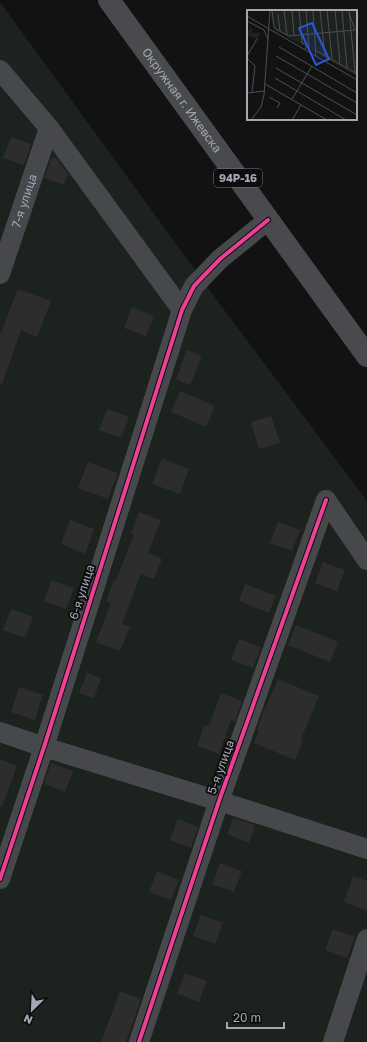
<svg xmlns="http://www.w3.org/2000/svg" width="367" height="1042" viewBox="0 0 367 1042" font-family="'Golos Text',sans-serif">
<rect width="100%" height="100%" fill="#121212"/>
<path fill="#1c221d" d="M 0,2 L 214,296 L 367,501 L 367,1042 L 0,1042 Z"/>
<g fill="#2d2d2e">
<path d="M 11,137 L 31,144 L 24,165 L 3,158 Z"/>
<path d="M 52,157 L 57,159 L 68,174 L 64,185 L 44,178 Z"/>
<path d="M 18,289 L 51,301 L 37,337 L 21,330 L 2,384 L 0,383 L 0,335 Z"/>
<path d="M 132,307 L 154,316 L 146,336 L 124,328 Z"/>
<path d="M 187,350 L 202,356 L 190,385 L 176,379 Z"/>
<path d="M 180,391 L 215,406 L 206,427 L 171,412 Z"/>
<path d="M 107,409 L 129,417 L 121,438 L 99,430 Z"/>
<path d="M 271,416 L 280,443 L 259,449 L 251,422 Z"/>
<path d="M 162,458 L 189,469 L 180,494 L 152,484 Z"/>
<path d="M 88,462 L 118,473 L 108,499 L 78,488 Z"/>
<path d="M 139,512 L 161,520 L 148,553 L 162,559 L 154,579 L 141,574 L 122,624 L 130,627 L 120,651 L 96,642 L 111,603 L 106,601 L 114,580 L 116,581 L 134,534 L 131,533 Z"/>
<path d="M 70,520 L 94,529 L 85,554 L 61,544 Z"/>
<path d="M 278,522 L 300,530 L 292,551 L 270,543 Z"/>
<path d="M 323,562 L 345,570 L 337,591 L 315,583 Z"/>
<path d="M 52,580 L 74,588 L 66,609 L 44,601 Z"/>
<path d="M 245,584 L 276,596 L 269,613 L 239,601 Z"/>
<path d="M 11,609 L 33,617 L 25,638 L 3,630 Z"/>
<path d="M 296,625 L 338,642 L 330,662 L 288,645 Z"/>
<path d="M 239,639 L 261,647 L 253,668 L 231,660 Z"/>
<path d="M 87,673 L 101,678 L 94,698 L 79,693 Z"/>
<path d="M 278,679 L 319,696 L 301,739 L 303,740 L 295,760 L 254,743 L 259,731 L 257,730 L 264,709 L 265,709 Z"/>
<path d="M 19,687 L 43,695 L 35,720 L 11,712 Z"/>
<path d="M 221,693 L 242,701 L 235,722 L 231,720 L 219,754 L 197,746 L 204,725 L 209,726 Z"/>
<path d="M 0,759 L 17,766 L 2,807 L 0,806 Z"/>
<path d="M 51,763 L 73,771 L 65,792 L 44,784 Z"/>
<path d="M 233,818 L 255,825 L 249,843 L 227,834 Z"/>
<path d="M 178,819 L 198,827 L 191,848 L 170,840 Z"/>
<path d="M 220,863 L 242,871 L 234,892 L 212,884 Z"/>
<path d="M 157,871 L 179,880 L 171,900 L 149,892 Z"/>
<path d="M 353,876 L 367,881 L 367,911 L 344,902 Z"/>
<path d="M 201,915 L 223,923 L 215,944 L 193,936 Z"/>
<path d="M 333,929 L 355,937 L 347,958 L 325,950 Z"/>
<path d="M 185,973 L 207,981 L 199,1002 L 177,994 Z"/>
<path d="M 120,991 L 141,999 L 126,1042 L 101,1042 Z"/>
</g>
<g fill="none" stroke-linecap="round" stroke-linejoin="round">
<g stroke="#47484b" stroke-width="20">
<path d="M 0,70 L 49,128 L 182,310"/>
<path id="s1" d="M 0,274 L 49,128"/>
<path d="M 326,500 L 367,560"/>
<path d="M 0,732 L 44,747 L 219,801 L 367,849"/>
<path d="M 0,879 L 44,747 L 182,310 L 194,286 L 220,259 L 268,220"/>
<path d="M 139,1042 L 219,801 L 326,500"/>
<path d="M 333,1042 L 367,939"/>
</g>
<path stroke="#494a4d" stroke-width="22" id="s2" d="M 109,0 L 367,356"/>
<defs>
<g id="cycleway">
<path d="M 0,879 L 44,747 L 182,310 L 194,286 L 220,259 L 268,220"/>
<path d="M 139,1042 L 219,801 L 326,500"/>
</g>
</defs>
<use href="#cycleway" stroke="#0d0c0e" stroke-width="6"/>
<use href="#cycleway" stroke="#ea4096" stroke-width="4"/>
</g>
<g text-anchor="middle" stroke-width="4" stroke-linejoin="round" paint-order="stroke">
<rect fill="#0d0c0e" stroke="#777882" stroke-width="1" x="214" y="169" width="48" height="18" rx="3"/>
<g font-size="11" font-weight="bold" fill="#a4a7b3">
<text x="238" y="182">94Р-16</text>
</g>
<g font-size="12" fill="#a4a7b3" stroke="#0d0c0e">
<text dy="4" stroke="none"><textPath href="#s2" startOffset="124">Окружная г. Ижевска</textPath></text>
<text dy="4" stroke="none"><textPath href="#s1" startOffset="77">7-я улица</textPath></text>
<text transform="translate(82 592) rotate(-72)" y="4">6-я улица</text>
<text transform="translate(221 767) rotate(-70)" y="4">5-я улица</text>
</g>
</g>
<g transform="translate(247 10)">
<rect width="110" height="110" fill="#121212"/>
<path d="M 24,0 L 110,0 L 110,66 L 28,20 L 24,8 ZM 4,16 L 5,23 L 13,22 L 11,30 L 0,25 Z" fill="#1c221d"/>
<path fill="none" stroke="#4c4e52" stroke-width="1" d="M 25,0 L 27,18 L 42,26 L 108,20 L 102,3M 37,0 L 40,25M 45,0 L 47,26M 52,0 L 55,33 L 60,35M 66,0 L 69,46M 73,0 L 78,46M 80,0 L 85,49M 88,0 L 93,53M 95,0 L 100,58M 102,0 L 108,62M 31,4 L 33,21M 0,6 L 110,70M 0,11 L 17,20 L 21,29M 32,37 L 110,83M 58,39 L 60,35 L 62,37 L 59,0M 70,41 L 110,64M 0,46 L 10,29M 29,46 L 110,93M 0,48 L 8,56 L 5,82M 29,58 L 110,105M 28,68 L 99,110M 18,74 L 80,110M 0,83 L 18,81M 22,87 L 33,93 L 30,98M 45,89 L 65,56M 4,110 L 14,97 L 17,85 L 23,0M 45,110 L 54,95"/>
<path fill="#2a57d4" fill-opacity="0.15" stroke="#2a57d4" stroke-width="2" d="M 65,13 L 82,49 L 69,55 L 52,18 Z"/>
<rect width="110" height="110" fill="none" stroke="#a4a7b3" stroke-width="2"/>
</g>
<g transform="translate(32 1010) rotate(204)" stroke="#0d0c0e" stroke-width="3" paint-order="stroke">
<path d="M0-3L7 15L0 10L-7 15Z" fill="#a4a7b3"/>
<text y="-6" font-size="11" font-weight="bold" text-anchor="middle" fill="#a4a7b3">N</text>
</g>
<path d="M227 1022v6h57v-6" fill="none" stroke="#a4a7b3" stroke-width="2"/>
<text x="233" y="1022" font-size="12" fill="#a4a7b3" stroke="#0d0c0e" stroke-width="3" paint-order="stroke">20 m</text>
</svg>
